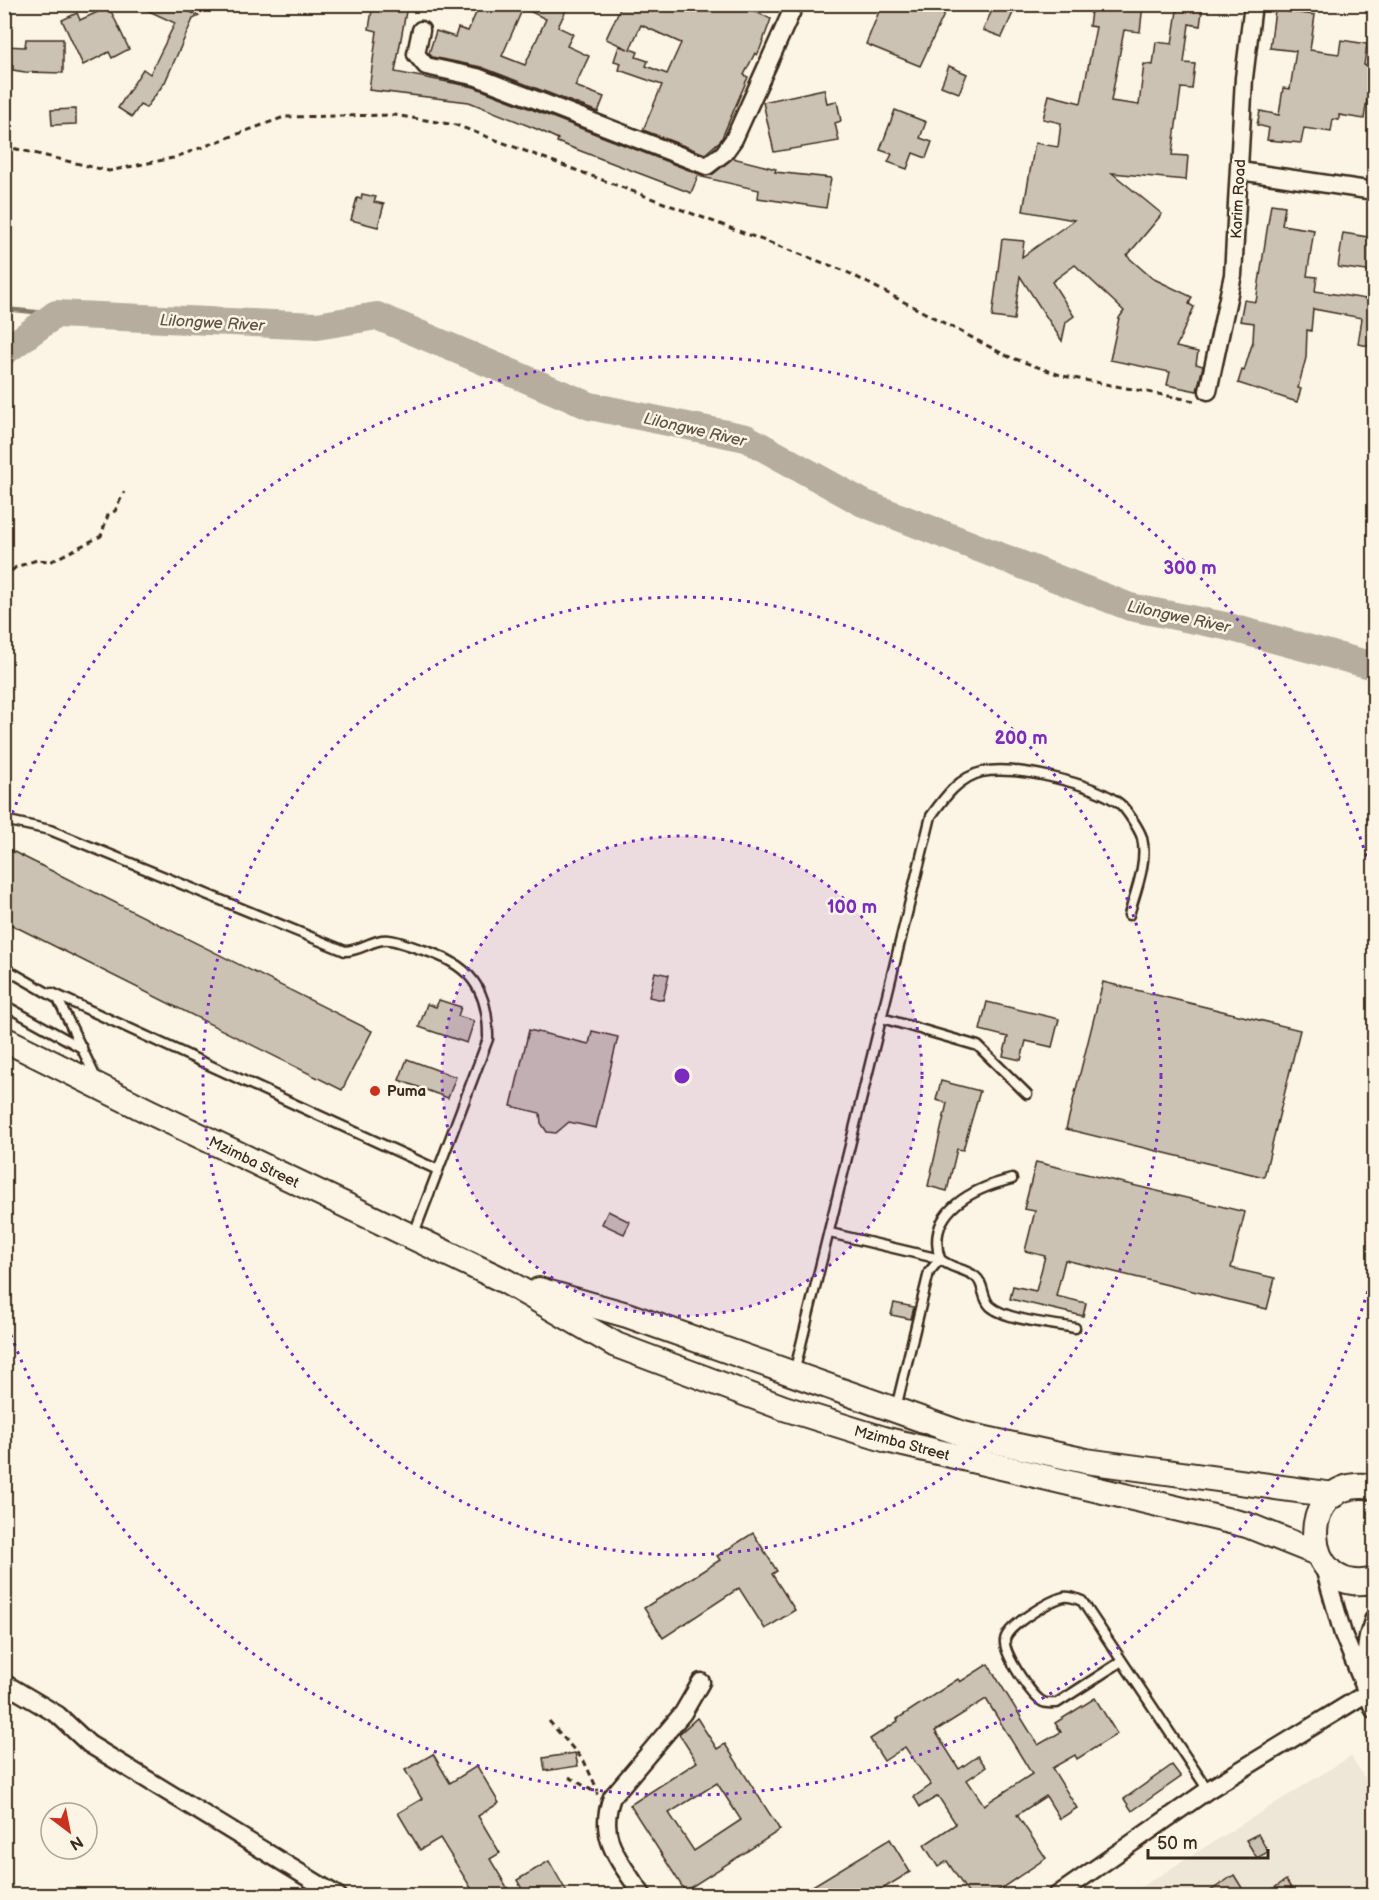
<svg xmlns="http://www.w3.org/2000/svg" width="1379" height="1900" viewBox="0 0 1379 1900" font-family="'Balsamiq Sans',sans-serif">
<rect width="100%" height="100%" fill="#fcf5e5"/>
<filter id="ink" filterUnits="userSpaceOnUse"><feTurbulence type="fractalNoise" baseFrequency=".0167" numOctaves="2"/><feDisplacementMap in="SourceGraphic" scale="12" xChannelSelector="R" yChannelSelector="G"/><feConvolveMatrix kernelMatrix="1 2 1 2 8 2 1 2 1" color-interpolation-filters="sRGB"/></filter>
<g filter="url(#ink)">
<path fill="#eee6d6" d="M 1351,1756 L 1374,1792 L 1374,1895 L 1127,1896 Z"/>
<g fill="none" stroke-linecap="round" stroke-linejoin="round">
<path stroke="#85796b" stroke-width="4.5" d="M 4,309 L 56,314"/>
<path stroke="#b7ad9e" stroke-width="28" d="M 4,352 L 56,314 L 317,326 L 377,316 L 590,406 L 746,438 L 863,503 L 1130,607 L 1225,626 L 1374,666"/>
</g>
<g fill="#ccc2b3" stroke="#3b2a1e" stroke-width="1.5" fill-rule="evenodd">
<path d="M 134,4 L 173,4 L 199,16 L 193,19 L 165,82 L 146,108 L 140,105 L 132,117 L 118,108 L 143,69 L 150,74 L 175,23 Z"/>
<path d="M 373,4 L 407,6 L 395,72 L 474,87 L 704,176 L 713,174 L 733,158 L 776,169 L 775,172 L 831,178 L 826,208 L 758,198 L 759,190 L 698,176 L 691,193 L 557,142 L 558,139 L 539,130 L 469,102 L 369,90 L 377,31 L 369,29 Z"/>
<path d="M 480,4 L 569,4 L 558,27 L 573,34 L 567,46 L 589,56 L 575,86 L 604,97 L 598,112 L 481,67 L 432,57 L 429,53 L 436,31 L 455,37 L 458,28 L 468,31 ZM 523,8 L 546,19 L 525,65 L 502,56 Z"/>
<path d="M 622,4 L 739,4 L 771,19 L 760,49 L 757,55 L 755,53 L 744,75 L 748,77 L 721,140 L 705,154 L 643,130 L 662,85 L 619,70 L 621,63 L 614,61 L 619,46 L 628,49 L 606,39 ZM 641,25 L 681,43 L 667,74 L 646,66 L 648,61 L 636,57 L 638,52 L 630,49 Z"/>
<path d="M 882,4 L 949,4 L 920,66 L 866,44 Z"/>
<path d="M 995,4 L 1017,4 L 1002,37 L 983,30 Z"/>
<path d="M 1092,4 L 1143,4 L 1140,32 L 1124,30 L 1111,101 L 1139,105 L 1144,64 L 1153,65 L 1156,42 L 1172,44 L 1178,4 L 1203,4 L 1200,26 L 1189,24 L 1184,63 L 1195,64 L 1192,89 L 1181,88 L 1172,155 L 1188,156 L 1186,180 L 1112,173 L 1162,214 L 1127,256 L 1152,278 L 1192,297 L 1189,304 L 1194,307 L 1176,347 L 1198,352 L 1196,364 L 1203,366 L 1197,391 L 1167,385 L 1170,372 L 1110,360 L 1119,318 L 1124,311 L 1075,265 L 1052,282 L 1074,316 L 1066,322 L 1062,341 L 1020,276 L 1014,320 L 992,317 L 1002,239 L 1024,241 L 1022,257 L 1074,220 L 1023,211 L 1035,143 L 1058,147 L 1061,123 L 1043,119 L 1049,95 L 1081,103 L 1096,27 L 1089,26 Z"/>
<path d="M 109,7 L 129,49 L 112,58 L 109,52 L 83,65 L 62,20 L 77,13 L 80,20 Z"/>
<path d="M 1275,10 L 1315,15 L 1310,50 L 1339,54 L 1341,40 L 1367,44 L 1364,65 L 1372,66 L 1364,119 L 1339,115 L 1339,120 L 1333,119 L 1331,132 L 1304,128 L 1301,143 L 1267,140 L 1269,128 L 1257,125 L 1260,111 L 1279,115 L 1283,88 L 1290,89 L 1296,51 L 1270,48 Z"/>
<path d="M 26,39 L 63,39 L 63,73 L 25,72 L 13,70 L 13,66 L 4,66 L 4,46 L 25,47 Z"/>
<path d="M 949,66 L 967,74 L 959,93 L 941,86 Z"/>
<path d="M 824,89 L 827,103 L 837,101 L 841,121 L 835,123 L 839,141 L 774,152 L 763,102 Z"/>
<path d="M 76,109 L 76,124 L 52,125 L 51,110 Z"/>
<path d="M 895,110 L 926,122 L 920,138 L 932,142 L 926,158 L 913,153 L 907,169 L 888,162 L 892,154 L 880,150 Z"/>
<path d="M 362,194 L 376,197 L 374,202 L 384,204 L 378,227 L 351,220 L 357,198 L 361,199 Z"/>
<path d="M 1271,204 L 1285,206 L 1282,225 L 1314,230 L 1307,276 L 1317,277 L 1315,291 L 1366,299 L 1368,288 L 1374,288 L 1374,347 L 1358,344 L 1362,318 L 1313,309 L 1311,331 L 1307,330 L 1306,358 L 1298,388 L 1301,389 L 1297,402 L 1238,383 L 1242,370 L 1244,371 L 1253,341 L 1254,323 L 1240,321 L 1244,300 L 1256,302 Z"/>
<path d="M 1343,233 L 1374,238 L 1374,272 L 1338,267 Z"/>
<path d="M 4,847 L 372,1031 L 342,1090 L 4,921 Z"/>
<path d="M 655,972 L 669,975 L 663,1000 L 649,997 Z"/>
<path d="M 1103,982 L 1300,1030 L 1264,1177 L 1066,1129 Z"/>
<path d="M 439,1000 L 461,1007 L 458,1016 L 474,1021 L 467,1043 L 419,1027 L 427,1004 L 436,1007 Z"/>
<path d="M 987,1002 L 1059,1019 L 1052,1047 L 1026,1041 L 1021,1060 L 1003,1056 L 1008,1037 L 980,1030 Z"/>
<path d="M 529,1030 L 589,1044 L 592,1031 L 618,1037 L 596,1128 L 569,1122 L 556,1133 L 547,1132 L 541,1123 L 540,1113 L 511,1106 Z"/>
<path d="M 407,1059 L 456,1077 L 448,1098 L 399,1080 Z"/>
<path d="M 941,1081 L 980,1091 L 963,1150 L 957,1149 L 947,1191 L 928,1186 L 947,1103 L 936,1100 Z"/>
<path d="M 1036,1162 L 1245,1212 L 1231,1268 L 1275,1278 L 1267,1309 L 1065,1260 L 1056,1296 L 1086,1303 L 1083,1316 L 1010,1299 L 1013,1286 L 1036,1291 L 1045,1256 L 1025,1251 L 1035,1211 L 1024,1209 Z"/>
<path d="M 608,1211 L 630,1222 L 624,1234 L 602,1224 Z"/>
<path d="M 894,1303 L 914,1307 L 911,1319 L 891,1315 Z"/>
<path d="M 753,1533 L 777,1571 L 772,1574 L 795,1610 L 765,1629 L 739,1588 L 663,1638 L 644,1608 L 720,1560 L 717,1556 Z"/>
<path d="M 988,1664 L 1038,1745 L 1061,1732 L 1055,1723 L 1095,1698 L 1117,1734 L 1077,1759 L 1075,1755 L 1052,1768 L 1077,1808 L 1060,1819 L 1046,1796 L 1017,1815 L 1046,1858 L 990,1896 L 970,1896 L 947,1861 L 938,1867 L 924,1845 L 956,1824 L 938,1796 L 920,1807 L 914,1797 L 931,1785 L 905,1747 L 884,1761 L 870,1739 L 898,1721 L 897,1719 L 958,1679 L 960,1682 ZM 986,1699 L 1032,1774 L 984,1805 L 967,1780 L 986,1767 L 978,1756 L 959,1769 L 935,1731 Z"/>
<path d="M 697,1718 L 717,1749 L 725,1744 L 780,1830 L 685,1891 L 630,1805 L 697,1762 L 679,1734 ZM 717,1783 L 741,1820 L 694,1851 L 669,1813 Z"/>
<path d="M 575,1753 L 578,1766 L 545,1771 L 543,1758 Z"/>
<path d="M 433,1754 L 450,1783 L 477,1766 L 499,1803 L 478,1816 L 500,1853 L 490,1859 L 508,1889 L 497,1896 L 476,1896 L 440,1838 L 420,1850 L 398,1813 L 422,1799 L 405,1770 Z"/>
<path d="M 1172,1765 L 1181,1777 L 1132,1811 L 1124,1799 Z"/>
<path d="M 1258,1834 L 1268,1852 L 1257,1858 L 1246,1840 Z"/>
<path d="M 890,1839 L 910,1872 L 871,1896 L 796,1896 Z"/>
<path d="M 549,1861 L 569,1896 L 526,1896 L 517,1880 Z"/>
<path d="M 1234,1875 L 1247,1896 L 1203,1896 Z"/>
<path d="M 1286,1880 L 1296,1896 L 1262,1896 Z"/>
</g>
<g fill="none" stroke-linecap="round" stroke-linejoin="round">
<defs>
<g id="lane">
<path d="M 4,820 L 50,830 L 345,951 C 361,951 374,938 389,940 C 399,941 410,946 420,949 C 469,963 489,988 488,1039 L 413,1236"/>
<path d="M 4,968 L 58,999 L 96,1078"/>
<path d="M 52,993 L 438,1170"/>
<path d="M 4,1005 L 82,1048"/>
<path d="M 882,1018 L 978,1046 L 1027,1094"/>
<path d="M 830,1233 L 940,1259 C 950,1268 962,1268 973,1275 C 985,1282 981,1297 990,1306 C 1005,1320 1054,1324 1075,1328"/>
<path d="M 794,1373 L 931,816 C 944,798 959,777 982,772 C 1014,765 1094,783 1120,804 C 1126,809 1140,830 1142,838 C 1148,862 1135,893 1129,915"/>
<path d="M 896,1408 L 929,1272 L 940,1259 C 925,1211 974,1188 1012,1179"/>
<path d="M 1122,1661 L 1057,1703 C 1052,1703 1047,1704 1043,1702 C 1031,1696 1003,1653 1005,1640 C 1006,1626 1051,1600 1064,1597 C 1070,1596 1077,1599 1082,1601 L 1208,1790"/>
</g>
<g id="street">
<path d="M 421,30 L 416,54 L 426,66 L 477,77 L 707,166 L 724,153 L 734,139 L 795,4"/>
<path d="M 1240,171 L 1374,191"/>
<path d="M 1208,391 L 1233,275 L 1244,78 L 1253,4"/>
<path d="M 1323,1564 L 1343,1634 L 1374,1710"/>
<path d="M 1362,1680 L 1368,1636 L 1374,1618"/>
<path d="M 4,1683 L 58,1715 L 89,1744 L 338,1896"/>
<path d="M 643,1896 C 621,1862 596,1839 612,1797 L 683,1713 L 701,1682"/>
<path d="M 1056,1896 L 1208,1790 L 1367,1693"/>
</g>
<g id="secondary">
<path d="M 4,1039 L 150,1112 L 505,1281 L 616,1345 L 784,1408 L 887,1440 L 1247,1525 L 1317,1553"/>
<path d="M 539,1290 L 627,1315 L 963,1434 L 1086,1461 L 1334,1495"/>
<path d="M 1374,1487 C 1291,1473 1300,1600 1374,1580"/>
</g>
</defs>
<use href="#lane" stroke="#3b2a1e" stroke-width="13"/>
<use href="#street" stroke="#3b2a1e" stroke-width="21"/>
<use href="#secondary" stroke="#3b2a1e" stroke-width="28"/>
<g stroke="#3b2a1e" stroke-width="3" stroke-dasharray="6 4.5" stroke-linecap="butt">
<path d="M 4,146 L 109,171 L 173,158 L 284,117 L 394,115 L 456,125 L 845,271 L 1007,356 L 1063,376 L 1195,401"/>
<path d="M 4,578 L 16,567 L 37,560 L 52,561 L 101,536 L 108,515 L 115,511 L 124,492"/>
<path d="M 549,1721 L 584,1761 L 598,1791"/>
<path d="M 569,1777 L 598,1794"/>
</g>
<use href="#lane" stroke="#fcf5e5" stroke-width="8"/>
<use href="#street" stroke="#fcf5e5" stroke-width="16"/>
<use href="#secondary" stroke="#fcf5e5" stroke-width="24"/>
</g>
</g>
<circle cx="682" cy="1076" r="240" fill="#7b2cbf" fill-opacity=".12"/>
<g fill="none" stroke="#7b2cbf" stroke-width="3" stroke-dasharray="3 6">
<circle cx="682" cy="1076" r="240"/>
<circle cx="682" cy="1076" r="479"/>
<path d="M1373 1274A719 719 0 0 1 6 1322M6 830A719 719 0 0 1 1373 878"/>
</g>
<circle fill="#c8321e" stroke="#fcf5e5" stroke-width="2" cx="375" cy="1091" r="6"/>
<g text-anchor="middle" stroke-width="5" stroke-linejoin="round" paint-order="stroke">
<g font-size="15" fill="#3b2a1e" stroke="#fcf5e5">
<text transform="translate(1238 199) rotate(-87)" y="5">Karim Road</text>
<text transform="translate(254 1162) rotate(26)" y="5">Mzimba Street</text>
<text transform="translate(902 1443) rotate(15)" y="5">Mzimba Street</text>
</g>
<g font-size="15" font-weight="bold" fill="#3b2a1e" stroke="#fcf5e5" text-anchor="start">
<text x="387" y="1096">Puma</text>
</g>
<g font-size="16" font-style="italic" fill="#605144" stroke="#fcf5e5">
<text transform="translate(212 322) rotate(3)" y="6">Lilongwe River</text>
<text transform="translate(695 429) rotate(13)" y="6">Lilongwe River</text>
<text transform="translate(1179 616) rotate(12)" y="6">Lilongwe River</text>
</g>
</g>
<circle cx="682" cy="1076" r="9" fill="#7b2cbf" stroke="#fcf5e5" stroke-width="3"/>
<g font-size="18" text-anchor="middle" font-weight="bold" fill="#7b2cbf" stroke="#fcf5e5" stroke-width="5" stroke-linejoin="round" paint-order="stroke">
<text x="1190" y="574">300 m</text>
<text x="1021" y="744">200 m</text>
<text x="852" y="913">100 m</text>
</g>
<rect width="1379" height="1900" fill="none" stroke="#fcf5e5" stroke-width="24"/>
<rect x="12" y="12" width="1355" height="1876" fill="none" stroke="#3b2a1e" stroke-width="2" filter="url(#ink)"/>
<g transform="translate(69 1831) rotate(148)"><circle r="28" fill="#fcf5e5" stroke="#afa495" stroke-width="1.5"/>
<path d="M0-4.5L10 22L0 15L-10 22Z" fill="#c8321e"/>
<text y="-9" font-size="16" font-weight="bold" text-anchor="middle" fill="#3b2a1e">N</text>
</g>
<path d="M1148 1849v9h120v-9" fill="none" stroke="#3b2a1e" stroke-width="3"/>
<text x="1157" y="1849" font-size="18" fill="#3b2a1e" stroke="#fcf5e5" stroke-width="4.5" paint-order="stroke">50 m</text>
</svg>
